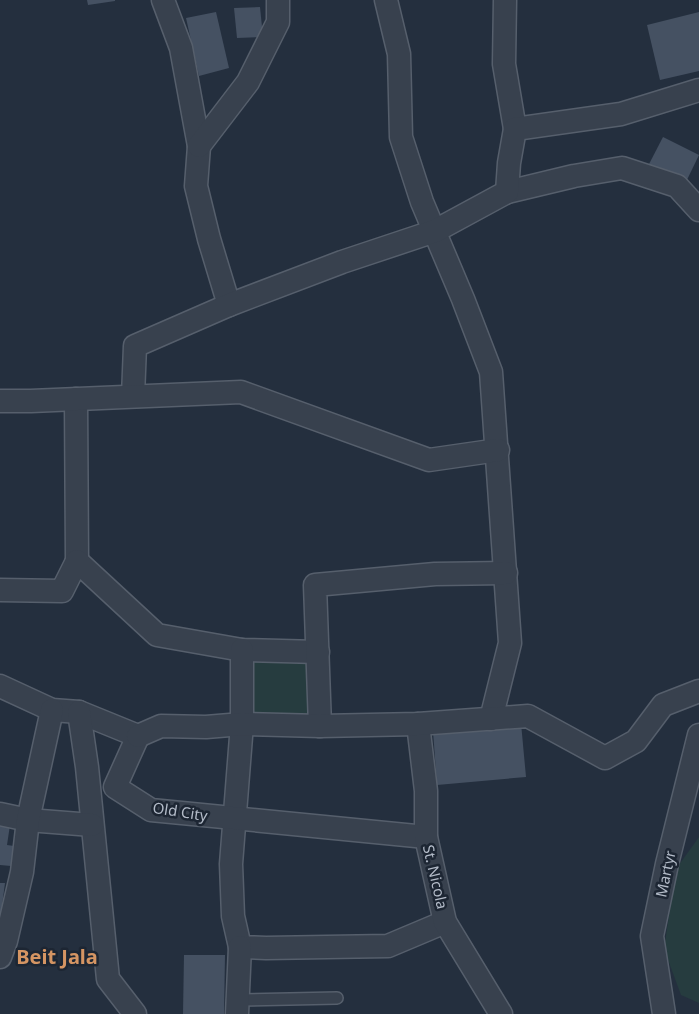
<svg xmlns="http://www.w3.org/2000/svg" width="699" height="1014" viewBox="0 0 699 1014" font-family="'Noto Sans',sans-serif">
<rect width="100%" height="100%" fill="#242f3e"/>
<g fill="#263c3f">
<path d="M 242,650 L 318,652 L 320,726 L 242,724 Z"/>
<path d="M 699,837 L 699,1003 L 681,995 L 664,949 L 676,869 Z"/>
</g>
<g fill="#455162">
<path d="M 87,0 L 115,0 L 115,1 L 88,5 Z"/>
<path d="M 260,7 L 263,37 L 237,38 L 234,8 Z"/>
<path d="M 216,12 L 229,68 L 199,76 L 186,18 Z"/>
<path d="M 699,12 L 699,71 L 660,80 L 647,25 Z"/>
<path d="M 663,137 L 699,155 L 684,186 L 647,168 Z"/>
<path d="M 521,723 L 526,777 L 437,785 L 433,731 Z"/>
<path d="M 0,823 L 10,825 L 7,845 L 14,846 L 11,866 L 0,865 Z"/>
<path d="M 0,883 L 5,883 L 1,913 L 0,913 Z"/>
<path d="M 184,955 L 225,955 L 224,1014 L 183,1014 Z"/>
</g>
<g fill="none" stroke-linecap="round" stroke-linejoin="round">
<defs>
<path id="lane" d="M 238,1000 L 337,998"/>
<g id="street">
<path d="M 163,0 L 181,48 L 199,146 L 196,186 L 209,239 L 229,305"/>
<path d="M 386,0 L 399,54 L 401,137 L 422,202 L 463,299 L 491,372 L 510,643 L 491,719"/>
<path d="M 505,0 L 504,64 L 515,129"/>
<path d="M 199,146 L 248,82 L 278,22 L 278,0"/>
<path d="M 507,192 L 574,176 L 622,168 L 677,186 L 699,210"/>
<path d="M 133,396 L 135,346 L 229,305 L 342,262 L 435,231 L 507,192 L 509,163 L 515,129 L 621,114 L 699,90"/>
<path d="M 76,399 L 77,561"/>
<path d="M 0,401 L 31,401 L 241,392 L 429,460 L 498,450"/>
<path d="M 0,590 L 62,591 L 77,561 L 157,635 L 242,650 L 318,652"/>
<path d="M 242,650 L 242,724 L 231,864 L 233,916 L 240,947 L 266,948 L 388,946 L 445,922"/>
<path d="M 0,686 L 52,710 L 79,712 L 138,736 L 115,787 L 151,810 L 426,837"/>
<path d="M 79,712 L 87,767 L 108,979 L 135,1014"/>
<path d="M 418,724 L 426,791 L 426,837 L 445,922 L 501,1014"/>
<path d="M 320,726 L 315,585 L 435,574 L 506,573"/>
<path d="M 138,736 L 161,726 L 206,727 L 242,724 L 320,726 L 418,724 L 528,716 L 605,758 L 636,741 L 663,705 L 699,691"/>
<path d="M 0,814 L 28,820 L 92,825"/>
<path d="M 0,957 L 6,941 L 22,872 L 28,820 L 52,710"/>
<path d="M 237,1014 L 240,947"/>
<path d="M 664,1014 L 652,936 L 667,864 L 699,735"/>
</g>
</defs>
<use href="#lane" stroke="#565f6c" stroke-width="14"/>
<use href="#street" stroke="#565f6c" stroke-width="25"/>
<use href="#lane" stroke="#38414e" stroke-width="11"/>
<use href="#street" stroke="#38414e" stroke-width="22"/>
</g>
<g text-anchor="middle" stroke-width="5" stroke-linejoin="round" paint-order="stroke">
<g font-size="15" fill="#b4bcc9" stroke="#1d2633">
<text transform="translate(180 812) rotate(9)" y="5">Old City</text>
<text transform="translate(666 874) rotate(-78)" y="5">Martyr</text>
<text transform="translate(435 877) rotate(77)" y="5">St. Nicola</text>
</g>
<g font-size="20" font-weight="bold" fill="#d59563" stroke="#1d2633">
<text x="57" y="964">Beit Jala</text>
</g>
</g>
</svg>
